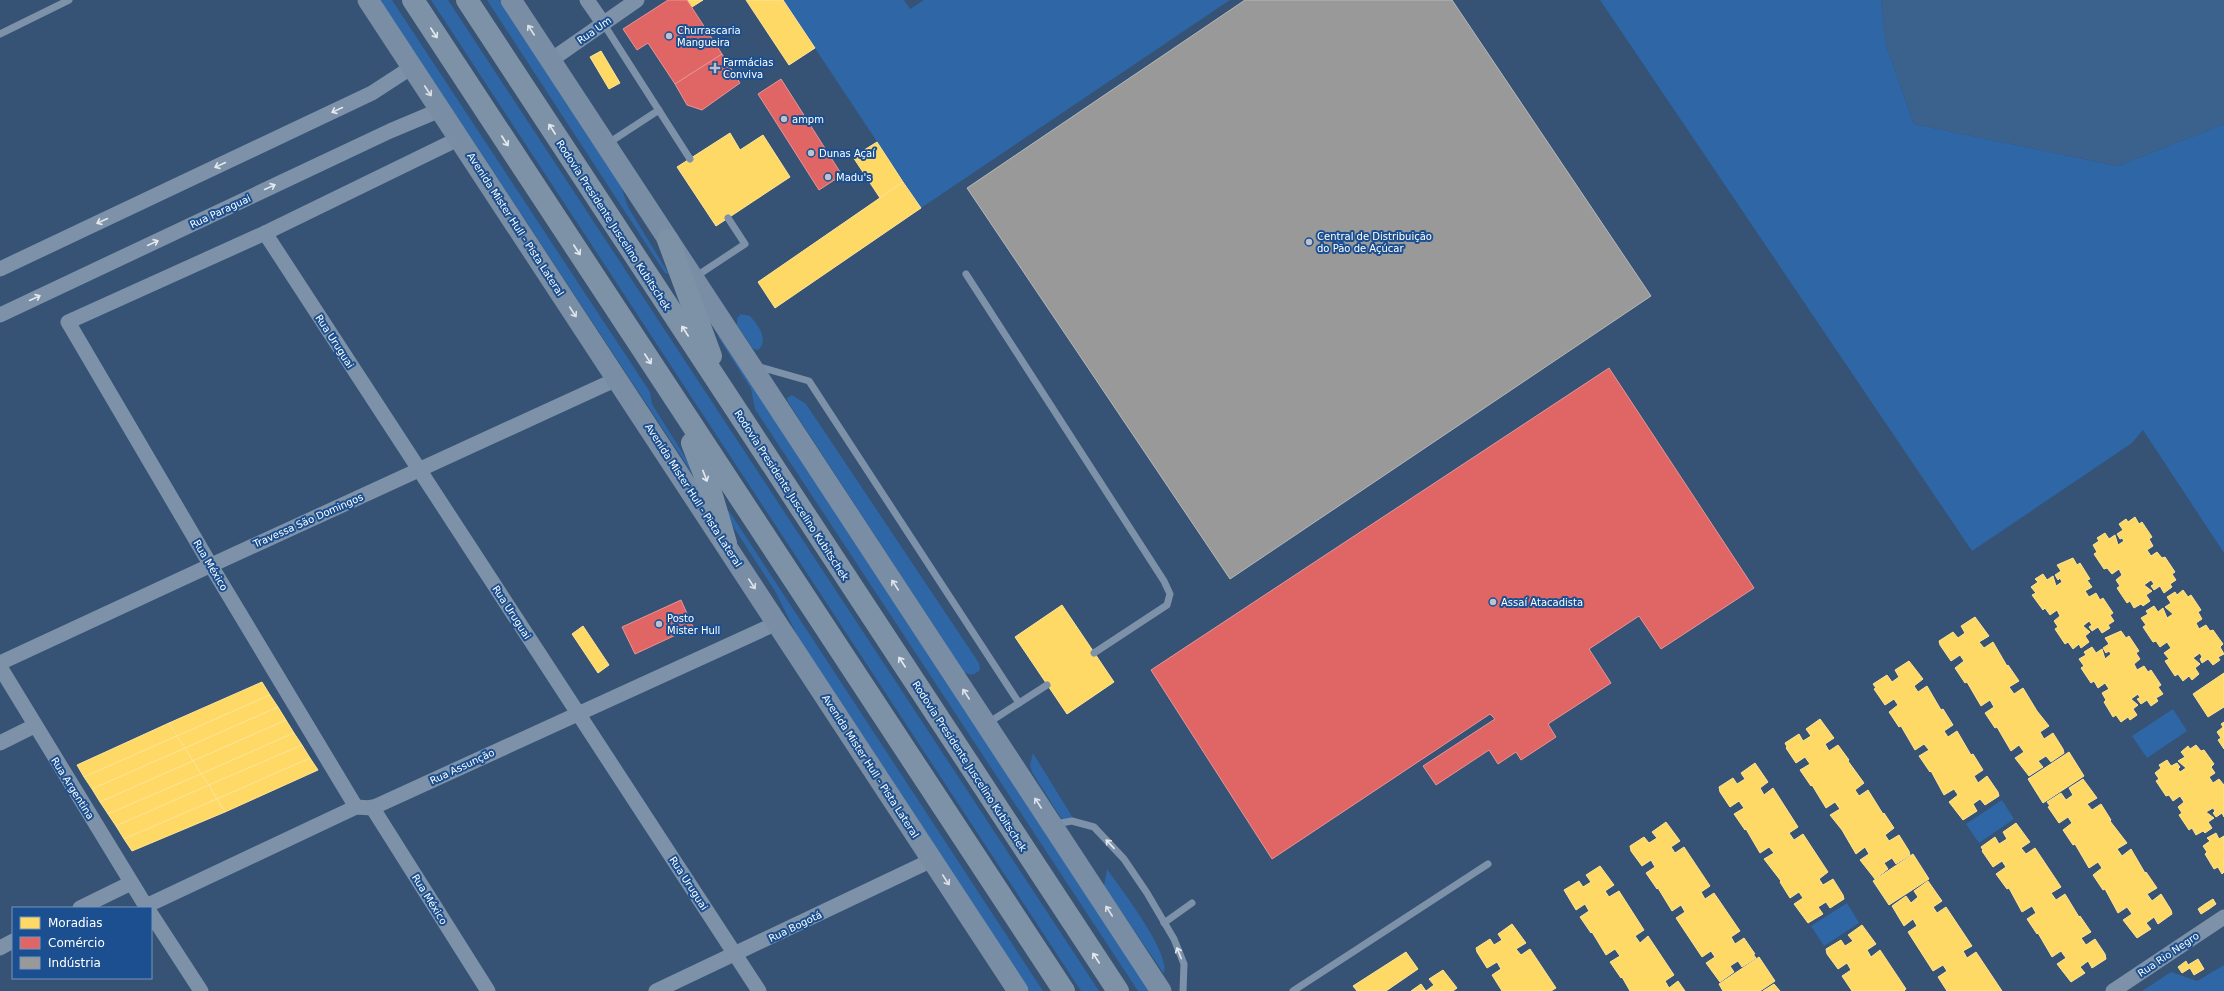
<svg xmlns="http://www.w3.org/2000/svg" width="2224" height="991" viewBox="0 0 2224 991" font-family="'DejaVu Sans',sans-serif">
<rect width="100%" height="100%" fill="#365274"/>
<g fill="#2f66a5">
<path d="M 380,0 L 392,0 L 650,392 L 652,404 L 692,468 L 692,473 Z"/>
<path d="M 431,0 L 448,0 L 1099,991 L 1081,991 Z"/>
<path d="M 487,0 L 499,0 L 621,186 L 628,207 L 669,274 L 665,273 Z"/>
<path d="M 783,0 L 904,0 L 910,9 L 924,0 L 1230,0 L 921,208 Z"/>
<path d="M 1600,0 L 1881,0 L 1886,45 L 1914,124 L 2118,166 L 2224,124 L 2224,553 L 2143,430 L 2132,443 L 1972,551 Z"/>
<path d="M 741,314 L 750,316 C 757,324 770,340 758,350 L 753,349 L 737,325 L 737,318 Z"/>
<path d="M 717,335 L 720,337 L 1150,991 L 1138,991 L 755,409 L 751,389 Z"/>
<path d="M 792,395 L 806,404 L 979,663 L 980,670 C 974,675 971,676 964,672 L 788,402 L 787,398 Z"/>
<path d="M 725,510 L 729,511 L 1043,991 L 1029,991 L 799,639 L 775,591 L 727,517 Z"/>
<path d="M 2173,709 L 2187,731 L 2147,758 L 2132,736 Z"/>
<path d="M 1033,753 L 1073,818 L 1065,820 L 1061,818 L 1032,772 L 1030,765 Z"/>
<path d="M 2002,800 L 2014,819 L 1979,843 L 1966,824 Z"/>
<path d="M 1107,869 C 1121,889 1171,953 1164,974 L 1104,886 Z"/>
<path d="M 1847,903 L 1859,923 L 1824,946 L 1811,926 Z"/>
<path d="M 2224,965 L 2224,991 L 2142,991 L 2171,972 L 2197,981 Z"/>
</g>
<path fill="#3b618d" d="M 1881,0 L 2224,0 L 2224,124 L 2118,166 L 1914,124 L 1886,45 Z"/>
<g fill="#ffd966" stroke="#ffe494">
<path d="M 687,0 L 703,0 L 692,7 Z"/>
<path d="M 746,0 L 783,0 L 815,48 L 789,65 Z"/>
<path d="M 601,51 L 620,83 L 609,89 L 590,57 Z"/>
<path d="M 730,133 L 740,150 L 763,135 L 790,177 L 716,226 L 677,167 Z"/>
<path d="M 877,142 L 903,182 L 880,198 L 853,157 Z"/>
<path d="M 903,182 L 921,208 L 775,308 L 758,282 Z"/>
<path d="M 2135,517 L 2139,524 L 2142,522 L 2152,537 L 2149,539 L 2153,546 L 2147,550 L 2151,556 L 2157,552 L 2162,558 L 2165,557 L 2175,572 L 2172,574 L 2176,580 L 2170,584 L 2172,587 L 2164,593 L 2160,586 L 2154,590 L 2151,586 L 2154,584 L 2151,580 L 2144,585 L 2152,591 L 2146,595 L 2150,601 L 2143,606 L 2141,604 L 2134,608 L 2130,601 L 2127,603 L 2117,588 L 2120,586 L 2116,580 L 2122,575 L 2119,569 L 2112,574 L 2107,568 L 2104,569 L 2094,554 L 2097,552 L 2093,545 L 2099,541 L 2097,538 L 2105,533 L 2109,539 L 2115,535 L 2118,545 L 2124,541 L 2122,538 L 2120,539 L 2117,534 L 2123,530 L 2119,524 L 2126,519 L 2128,522 Z"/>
<path d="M 2073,558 L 2077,565 L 2080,563 L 2090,579 L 2087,580 L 2092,587 L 2085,591 L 2089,597 L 2096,593 L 2100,600 L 2103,598 L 2113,613 L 2110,615 L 2114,621 L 2108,625 L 2110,628 L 2102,633 L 2098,627 L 2092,631 L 2089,627 L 2092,625 L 2089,621 L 2083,626 L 2090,632 L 2085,636 L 2089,642 L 2081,648 L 2079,644 L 2073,649 L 2068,642 L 2065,644 L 2055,629 L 2058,627 L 2054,621 L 2060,616 L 2057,610 L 2050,615 L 2045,608 L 2043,610 L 2032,595 L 2036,593 L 2031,587 L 2038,582 L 2035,579 L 2043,574 L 2047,580 L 2053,576 L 2056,586 L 2062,582 L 2060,578 L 2058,580 L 2055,575 L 2061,571 L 2057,565 Z"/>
<path d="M 2183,590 L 2188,597 L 2191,595 L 2201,610 L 2198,612 L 2202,619 L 2196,623 L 2199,629 L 2206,625 L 2210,631 L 2213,630 L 2223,644 L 2220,647 L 2224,654 L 2218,657 L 2220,660 L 2213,665 L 2208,659 L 2202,663 L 2200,659 L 2202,657 L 2200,653 L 2193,658 L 2200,664 L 2195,668 L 2199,674 L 2192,680 L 2189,676 L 2183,681 L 2178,674 L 2175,676 L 2165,661 L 2169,659 L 2164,653 L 2171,648 L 2167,642 L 2160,647 L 2156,641 L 2153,642 L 2143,627 L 2146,625 L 2141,618 L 2148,614 L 2146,611 L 2154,606 L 2158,612 L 2163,608 L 2167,618 L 2173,614 L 2165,607 L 2171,603 L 2167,597 L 2175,592 L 2177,595 Z"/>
<path d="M 1062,605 L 1114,682 L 1067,714 L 1015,637 Z"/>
<path d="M 1975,617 L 1989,636 L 1979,642 L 1984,648 L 1993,642 L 2007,666 L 2008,665 L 2019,681 L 2009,687 L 2014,694 L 2023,688 L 2037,711 L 2049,726 L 2040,732 L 2044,739 L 2053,733 L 2063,749 L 2064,753 L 2051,762 L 2046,756 L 2038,761 L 2043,767 L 2029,776 L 2015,758 L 2024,752 L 2019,745 L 2011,751 L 1997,727 L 1995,728 L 1985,713 L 1994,707 L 1990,700 L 1981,706 L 1967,682 L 1965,683 L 1955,668 L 1964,661 L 1960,655 L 1951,661 L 1940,645 L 1939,641 L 1953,632 L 1958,638 L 1965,633 L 1961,626 Z"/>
<path d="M 583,626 L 609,665 L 598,673 L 572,634 Z"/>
<path d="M 2121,631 L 2126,638 L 2129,636 L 2139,651 L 2136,653 L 2140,659 L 2134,664 L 2137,670 L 2144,666 L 2148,672 L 2151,670 L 2161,685 L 2158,687 L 2163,694 L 2156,698 L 2158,701 L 2151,706 L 2147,700 L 2141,704 L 2137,699 L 2140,698 L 2138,694 L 2131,699 L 2138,705 L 2133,709 L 2137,715 L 2130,720 L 2128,717 L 2121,722 L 2116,715 L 2113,717 L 2104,702 L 2106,700 L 2102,693 L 2109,689 L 2105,683 L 2098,688 L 2094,681 L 2091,683 L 2081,668 L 2084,666 L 2079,659 L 2086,655 L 2084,652 L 2092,647 L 2096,653 L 2102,649 L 2105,659 L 2111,654 L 2109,651 L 2106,653 L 2103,648 L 2109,644 L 2105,638 Z"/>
<path d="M 1909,661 L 1923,679 L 1914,686 L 1918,692 L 1927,686 L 1941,710 L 1943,709 L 1953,725 L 1944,731 L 1948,737 L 1957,731 L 1971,755 L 1973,754 L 1983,770 L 1974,776 L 1978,783 L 1987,776 L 1998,792 L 1999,796 L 1985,805 L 1980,799 L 1973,804 L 1977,811 L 1963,820 L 1949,802 L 1958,795 L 1954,789 L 1944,795 L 1931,771 L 1930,772 L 1919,756 L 1929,750 L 1924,744 L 1915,750 L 1901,726 L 1899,727 L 1889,712 L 1898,705 L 1894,699 L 1885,705 L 1874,689 L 1876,688 L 1873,684 L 1887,675 L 1892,682 L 1899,677 L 1895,670 Z"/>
<path d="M 2224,673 L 2224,707 L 2208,717 L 2193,694 Z"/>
<path d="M 262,682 L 270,695 L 177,736 L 169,723 Z"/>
<path d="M 270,695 L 278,707 L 185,748 L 177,736 Z"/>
<path d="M 278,707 L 286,720 L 193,761 L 185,748 Z"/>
<path d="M 1820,719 L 1834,738 L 1825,744 L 1829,751 L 1838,745 L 1849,760 L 1848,761 L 1864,783 L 1855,790 L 1859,796 L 1868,790 L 1883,814 L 1884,813 L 1894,828 L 1885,835 L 1889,841 L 1899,835 L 1909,851 L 1910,855 L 1896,864 L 1892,858 L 1884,863 L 1888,869 L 1875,879 L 1860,860 L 1869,854 L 1865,847 L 1856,854 L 1842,830 L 1830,815 L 1840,809 L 1835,802 L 1826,808 L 1812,785 L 1811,786 L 1800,770 L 1810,764 L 1805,757 L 1796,763 L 1786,748 L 1787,747 L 1785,743 L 1799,734 L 1803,741 L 1811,736 L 1806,729 Z"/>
<path d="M 286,720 L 294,733 L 201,774 L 193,761 Z"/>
<path d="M 2224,722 L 2224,749 L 2218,740 L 2221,738 L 2217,732 L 2223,727 L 2221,724 Z"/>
<path d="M 169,723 L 177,736 L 84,777 L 77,765 Z"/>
<path d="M 294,733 L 302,745 L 209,785 L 201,774 Z"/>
<path d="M 177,736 L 185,748 L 92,789 L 84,777 Z"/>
<path d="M 302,745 L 310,758 L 217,799 L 209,785 Z"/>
<path d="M 2196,745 L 2201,751 L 2204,750 L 2214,764 L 2211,767 L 2215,773 L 2209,777 L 2213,783 L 2219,779 L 2224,785 L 2224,817 L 2222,813 L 2216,817 L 2213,813 L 2215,811 L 2213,808 L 2206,812 L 2214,818 L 2208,822 L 2212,828 L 2205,833 L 2203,831 L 2196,835 L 2192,828 L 2189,830 L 2179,815 L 2182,813 L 2178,807 L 2184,802 L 2180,796 L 2173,801 L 2169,795 L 2166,796 L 2156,781 L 2159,779 L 2155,773 L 2161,768 L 2159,765 L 2167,760 L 2171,766 L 2177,763 L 2180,767 L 2178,769 L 2180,772 L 2186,768 L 2178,761 L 2185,757 L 2181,752 L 2188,746 L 2190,749 Z"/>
<path d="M 185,748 L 193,761 L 100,802 L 92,789 Z"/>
<path d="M 2069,752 L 2084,776 L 2043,803 L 2028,779 Z"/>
<path d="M 310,758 L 318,770 L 225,812 L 217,799 Z"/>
<path d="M 193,761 L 201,774 L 108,814 L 100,802 Z"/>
<path d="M 1755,763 L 1768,782 L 1760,788 L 1764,795 L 1773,788 L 1798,827 L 1789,833 L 1794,840 L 1803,834 L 1828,872 L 1819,879 L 1823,885 L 1833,879 L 1843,895 L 1844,899 L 1830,908 L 1826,902 L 1818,907 L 1823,914 L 1808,923 L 1794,904 L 1803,898 L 1799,892 L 1790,898 L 1780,882 L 1781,881 L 1764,859 L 1774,853 L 1769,847 L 1760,853 L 1746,829 L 1745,830 L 1734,814 L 1744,808 L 1739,801 L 1730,807 L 1720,792 L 1719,787 L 1733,778 L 1737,784 L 1745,779 L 1741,773 Z"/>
<path d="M 201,774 L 209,785 L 116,826 L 108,814 Z"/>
<path d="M 2083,779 L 2097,798 L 2087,804 L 2092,810 L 2101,804 L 2111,820 L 2110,821 L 2127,843 L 2117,849 L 2122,856 L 2131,849 L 2145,873 L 2146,872 L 2157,888 L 2147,894 L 2152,901 L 2161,894 L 2171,910 L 2172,914 L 2158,924 L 2154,917 L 2146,923 L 2151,929 L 2137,938 L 2123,920 L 2132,914 L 2127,907 L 2118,913 L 2105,889 L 2103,890 L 2093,875 L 2102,868 L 2098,862 L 2089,868 L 2075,844 L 2073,845 L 2063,830 L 2072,823 L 2068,817 L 2059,823 L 2048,807 L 2050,806 L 2047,802 L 2061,793 L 2066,800 L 2073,795 L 2069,788 Z"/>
<path d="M 209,785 L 217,799 L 124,839 L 116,826 Z"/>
<path d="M 217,799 L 225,812 L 132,851 L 124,839 Z"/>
<path d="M 1666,822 L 1680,841 L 1671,847 L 1675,853 L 1684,847 L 1710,886 L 1701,892 L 1705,899 L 1714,893 L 1740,931 L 1731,937 L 1735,944 L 1744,938 L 1755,954 L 1753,954 L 1756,958 L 1742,967 L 1738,961 L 1730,966 L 1734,972 L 1720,982 L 1706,963 L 1715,957 L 1711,951 L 1702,957 L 1676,918 L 1685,912 L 1681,905 L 1672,911 L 1658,888 L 1657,889 L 1646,873 L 1655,867 L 1651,860 L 1642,866 L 1631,851 L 1630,846 L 1644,837 L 1649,843 L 1657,838 L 1652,832 Z"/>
<path d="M 2016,823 L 2030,842 L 2021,848 L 2026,854 L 2035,848 L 2061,887 L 2051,893 L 2056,900 L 2065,894 L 2079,917 L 2080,916 L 2091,932 L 2081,938 L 2086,945 L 2095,939 L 2105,954 L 2106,959 L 2092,968 L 2088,961 L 2080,967 L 2085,973 L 2071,982 L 2057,964 L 2066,958 L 2061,951 L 2052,957 L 2038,933 L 2037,934 L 2027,919 L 2036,913 L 2032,906 L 2022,912 L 2009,888 L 2007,889 L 1996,874 L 2006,867 L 2002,861 L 1993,867 L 1982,851 L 1983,850 L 1981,847 L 1995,837 L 1999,844 L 2007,839 L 2003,832 Z"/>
<path d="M 2216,833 L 2219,839 L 2224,836 L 2224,872 L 2222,874 L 2218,867 L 2214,869 L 2205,854 L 2207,852 L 2203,846 L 2210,841 L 2207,838 Z"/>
<path d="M 1913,854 L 1929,879 L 1889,905 L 1873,881 Z"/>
<path d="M 1600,866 L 1614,885 L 1605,891 L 1609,897 L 1619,891 L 1644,930 L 1635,936 L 1640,943 L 1648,936 L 1674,975 L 1665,981 L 1669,988 L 1678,981 L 1685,991 L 1630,991 L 1622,977 L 1621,978 L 1610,962 L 1620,956 L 1615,949 L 1606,955 L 1592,932 L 1591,933 L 1580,917 L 1589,911 L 1585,904 L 1576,910 L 1564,890 L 1579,881 L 1583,887 L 1591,882 L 1586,875 Z"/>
<path d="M 1928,881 L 1942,901 L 1933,907 L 1937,913 L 1946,907 L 1972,946 L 1963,951 L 1967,958 L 1976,952 L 2002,991 L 1947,991 L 1938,977 L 1947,971 L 1943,965 L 1933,971 L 1908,932 L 1917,926 L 1913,919 L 1904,926 L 1892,906 L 1906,896 L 1911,903 L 1918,897 L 1914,891 Z"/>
<path d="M 2213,899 L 2216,904 L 2209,909 L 2205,904 Z"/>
<path d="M 2205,904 L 2209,909 L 2201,914 L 2198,909 Z"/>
<path d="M 1512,924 L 1526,943 L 1516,949 L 1521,955 L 1530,949 L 1556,988 L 1551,991 L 1502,991 L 1492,975 L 1501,969 L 1497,962 L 1487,968 L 1477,952 L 1476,948 L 1490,939 L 1494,945 L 1502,940 L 1498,934 Z"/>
<path d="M 1862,925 L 1876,944 L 1867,950 L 1871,957 L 1880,950 L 1906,989 L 1904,991 L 1852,991 L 1842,976 L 1851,970 L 1847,963 L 1838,969 L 1827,954 L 1826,949 L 1841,940 L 1845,946 L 1853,941 L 1848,935 Z"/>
<path d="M 1406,952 L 1418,969 L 1386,991 L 1357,991 L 1353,986 Z"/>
<path d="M 1759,957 L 1775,981 L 1760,991 L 1723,991 L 1719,984 Z"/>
<path d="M 2198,959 L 2204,969 L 2194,975 L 2190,968 L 2182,973 L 2178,967 L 2186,961 L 2188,965 Z"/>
<path d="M 1443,970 L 1457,988 L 1453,991 L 1411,991 L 1421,984 L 1426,991 L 1434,985 L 1429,979 Z"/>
<path d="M 1774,984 L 1780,991 L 1763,991 Z"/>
</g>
<g fill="#e06666" stroke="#e99494">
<path d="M 668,0 L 687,0 L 722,54 L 675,84 L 648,43 L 637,50 L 623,29 Z"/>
<path d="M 722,54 L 740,83 L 702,110 L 687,105 L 675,84 Z"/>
<path d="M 781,79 L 842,175 L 819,190 L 758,94 Z"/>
<path d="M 1609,368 L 1754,588 L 1661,649 L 1639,616 L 1589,649 L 1611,683 L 1548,724 L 1556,737 L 1521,760 L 1516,752 L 1498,764 L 1489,750 L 1436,785 L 1423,766 L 1495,719 L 1490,714 L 1272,859 L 1151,670 Z"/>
<path d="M 681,600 L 693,627 L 635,654 L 622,627 Z"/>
</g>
<path fill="#999" stroke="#b8b8b8" d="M 1245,0 L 1452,0 L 1651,296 L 1230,579 L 967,188 Z"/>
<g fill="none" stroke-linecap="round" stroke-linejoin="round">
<g stroke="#7d92a8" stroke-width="7">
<path d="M 603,23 L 690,159"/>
<path d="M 0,34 L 69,0"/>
<path d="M 607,144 L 659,110"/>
<path d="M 966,274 L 1164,581 L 1170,594 L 1167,605 L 1094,653"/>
<path d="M 695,277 L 745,244 L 728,218"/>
<path d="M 756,366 L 809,381 L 1019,703"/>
<path d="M 988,723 L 1047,685"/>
<path d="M 1055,824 L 1072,821 L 1094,827 L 1124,859 L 1147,893 L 1174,939 L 1184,964 L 1183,991"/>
<path d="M 1164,923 L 1192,903"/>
<path d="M 1293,991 L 1488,864"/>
</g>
<g stroke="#7d92a8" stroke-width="15">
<path d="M 587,0 L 603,23"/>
<path d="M 551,60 L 637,0"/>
<path d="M 265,233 L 759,991"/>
<path d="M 0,269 L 372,93 L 412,67"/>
<path d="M 0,315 L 390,131 L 440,110"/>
<path d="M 0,663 C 205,567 411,474 617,379"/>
<path d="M 0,667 L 147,908"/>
<path d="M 0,743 L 34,726"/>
<path d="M 356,807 L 210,564 L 68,322 L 265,233 L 460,138"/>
<path d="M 372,807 L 488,991"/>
<path d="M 146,906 L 356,807 L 372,808 L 777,623"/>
<path d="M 80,908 L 131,883"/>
<path d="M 151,914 L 201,991"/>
<path d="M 0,948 L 13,941"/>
<path d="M 656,991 L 932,860"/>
<path d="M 2113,991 L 2224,917"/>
</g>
<g stroke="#798da4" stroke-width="21">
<path d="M 368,0 L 1018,991"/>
<path d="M 511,0 L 1161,991"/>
</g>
<g stroke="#7e92a7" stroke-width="22">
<path d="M 413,0 L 1064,991"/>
<path d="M 467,0 L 1118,991"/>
<path d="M 668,240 L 711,356"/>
<path d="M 692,443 L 710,489 L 726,543"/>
</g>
</g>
<defs><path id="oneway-shaft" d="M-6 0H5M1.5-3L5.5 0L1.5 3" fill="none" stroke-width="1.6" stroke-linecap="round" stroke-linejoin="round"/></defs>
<g stroke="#dee2e8">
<use href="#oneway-shaft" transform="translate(531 30) rotate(-123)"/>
<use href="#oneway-shaft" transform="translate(428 91) rotate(57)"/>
<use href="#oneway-shaft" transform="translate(573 312) rotate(57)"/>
<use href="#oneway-shaft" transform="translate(752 584) rotate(57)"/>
<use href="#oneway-shaft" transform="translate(895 585) rotate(-123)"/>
<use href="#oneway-shaft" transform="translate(966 694) rotate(-123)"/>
<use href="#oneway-shaft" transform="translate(1038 803) rotate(-123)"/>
<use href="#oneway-shaft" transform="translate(946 880) rotate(57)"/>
<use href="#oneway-shaft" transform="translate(1109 911) rotate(-123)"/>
</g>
<g stroke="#e5e9ed">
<use href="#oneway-shaft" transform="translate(434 33) rotate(57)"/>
<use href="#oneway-shaft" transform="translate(552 129) rotate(-123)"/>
<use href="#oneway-shaft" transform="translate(505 141) rotate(57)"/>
<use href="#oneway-shaft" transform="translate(577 250) rotate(57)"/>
<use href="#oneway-shaft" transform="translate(685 331) rotate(-123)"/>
<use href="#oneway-shaft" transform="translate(648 359) rotate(57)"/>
<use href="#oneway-shaft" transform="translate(705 476) rotate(69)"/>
<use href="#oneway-shaft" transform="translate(902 662) rotate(-123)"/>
<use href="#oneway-shaft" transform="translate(1096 958) rotate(-123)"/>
</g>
<g stroke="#e5e9ee">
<use href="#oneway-shaft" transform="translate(337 110) rotate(155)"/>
<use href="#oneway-shaft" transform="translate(220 165) rotate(155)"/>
<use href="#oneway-shaft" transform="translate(270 187) rotate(-25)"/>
<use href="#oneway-shaft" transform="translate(102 221) rotate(155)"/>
<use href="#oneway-shaft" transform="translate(153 243) rotate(-25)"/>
<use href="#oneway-shaft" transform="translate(35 298) rotate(-25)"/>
<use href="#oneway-shaft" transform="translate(1110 844) rotate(-133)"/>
<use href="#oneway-shaft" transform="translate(1179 953) rotate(-112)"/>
</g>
<g fill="#b9c2ce" stroke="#1b4f8f" stroke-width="1.5">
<circle cx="669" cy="36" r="4"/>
<path d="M713 62h4v4h4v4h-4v4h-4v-4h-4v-4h4z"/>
<circle cx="784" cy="119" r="4"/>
<circle cx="811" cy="153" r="4"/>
<circle cx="828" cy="177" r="4"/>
<circle cx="1309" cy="242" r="4"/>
<circle cx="1493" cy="602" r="4"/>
<circle cx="659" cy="624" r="4"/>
</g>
<g text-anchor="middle" stroke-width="4" stroke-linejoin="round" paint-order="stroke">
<g font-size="10" fill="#fff" stroke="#1b4f8f">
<text transform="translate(594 30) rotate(-35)" y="4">Rua Um</text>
<text transform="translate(220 211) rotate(-25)" y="4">Rua Paraguai</text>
<text transform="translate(516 224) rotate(57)" y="4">Avenida Mister Hull - Pista Lateral</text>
<text transform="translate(614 225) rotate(57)" y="4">Rodovia Presidente Juscelino Kubitschek</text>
<text transform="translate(335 341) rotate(57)" y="4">Rua Uruguai</text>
<text transform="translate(694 495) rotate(57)" y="4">Avenida Mister Hull - Pista Lateral</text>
<text transform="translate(792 495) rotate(57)" y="4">Rodovia Presidente Juscelino Kubitschek</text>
<text transform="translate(308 520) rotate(-24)" y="4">Travessa São Domingos</text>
<text transform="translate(211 565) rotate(59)" y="4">Rua México</text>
<text transform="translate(512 612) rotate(57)" y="4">Rua Uruguai</text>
<text transform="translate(462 766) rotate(-25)" y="4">Rua Assunção</text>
<text transform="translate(871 766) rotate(57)" y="4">Avenida Mister Hull - Pista Lateral</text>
<text transform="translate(970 766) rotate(57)" y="4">Rodovia Presidente Juscelino Kubitschek</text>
<text transform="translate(73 788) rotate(58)" y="4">Rua Argentina</text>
<text transform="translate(689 883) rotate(57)" y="4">Rua Uruguai</text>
<text transform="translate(430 899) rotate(58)" y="4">Rua México</text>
<text transform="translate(795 926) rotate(-26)" y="4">Rua Bogotá</text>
<text transform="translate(2168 954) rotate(-34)" y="4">Rua Rio Negro</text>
</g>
<g font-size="10" fill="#fff" stroke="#1b4f8f" text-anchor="start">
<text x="677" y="34">Churrascaria<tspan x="677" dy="12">Mangueira</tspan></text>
<text x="723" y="66">Farmácias<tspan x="723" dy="12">Conviva</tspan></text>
<text x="792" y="123">ampm</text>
<text x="819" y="157">Dunas Açaí</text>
<text x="836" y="181">Madu's</text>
<text x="1317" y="240">Central de Distribuição<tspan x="1317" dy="12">do Pão de Açúcar</tspan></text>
<text x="1501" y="606">Assaí Atacadista</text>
<text x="667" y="622">Posto<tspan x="667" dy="12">Mister Hull</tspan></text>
</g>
</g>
<rect x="12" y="907" width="140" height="72" fill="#1b4f8f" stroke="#7695bc"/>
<rect x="20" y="917" width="20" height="12" fill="#ffd966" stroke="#7695bc"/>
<text x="48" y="927" font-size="12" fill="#ffffff">Moradias</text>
<rect x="20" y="937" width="20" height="12" fill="#e06666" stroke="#7695bc"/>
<text x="48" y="947" font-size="12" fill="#ffffff">Comércio</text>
<rect x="20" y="957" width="20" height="12" fill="#999999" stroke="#7695bc"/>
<text x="48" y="967" font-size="12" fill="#ffffff">Indústria</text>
</svg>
